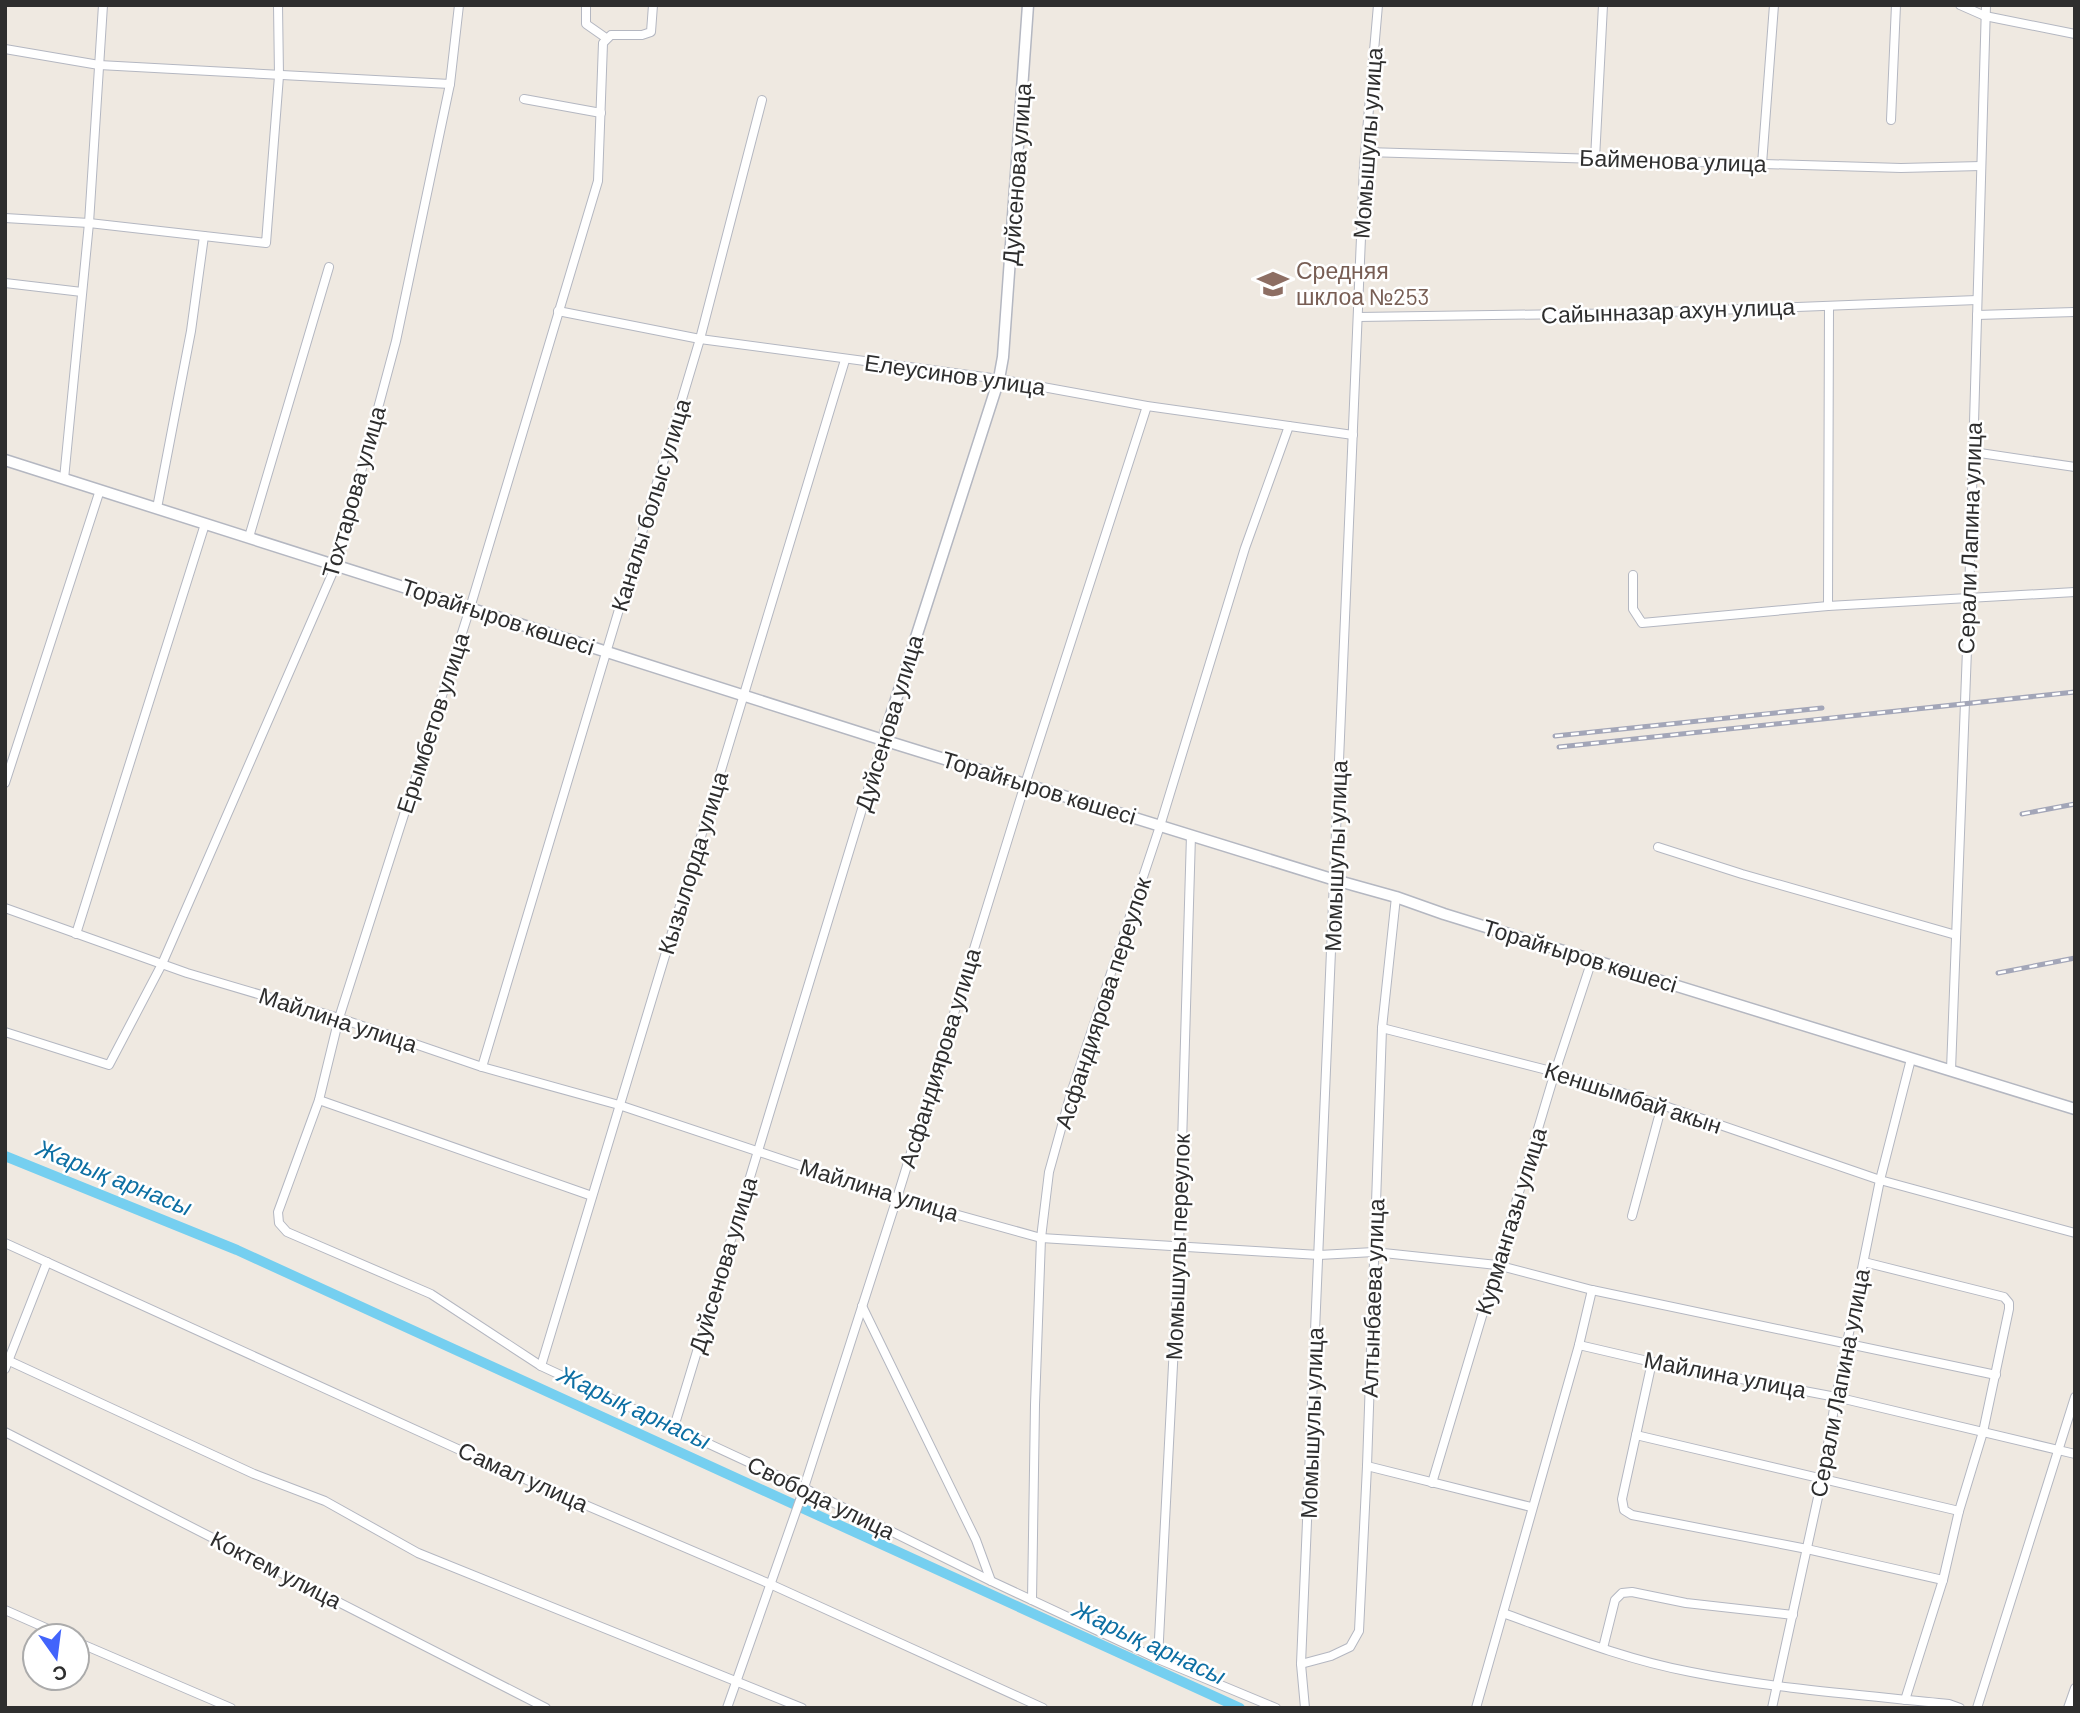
<svg xmlns="http://www.w3.org/2000/svg" width="2080" height="1713" viewBox="0 0 2080 1713" font-family="Barlow,sans-serif">
<rect width="100%" height="100%" fill="#efe9e1"/>
<g fill="none" stroke-linecap="round" stroke-linejoin="round">
<path stroke="#75cff0" stroke-width="10" d="M 5,1156 L 237,1250 L 1240,1708"/>
<defs>
<g id="street">
<path d="M 586,5 L 586,24 L 606,38"/>
<path d="M 653,5 L 651,32 L 642,35 L 611,35 L 603,43 L 598,181 L 470,608 L 339,1018 L 319,1100 L 278,1212 L 279,1223 L 287,1232 L 431,1294 L 541,1366 L 804,1488 L 991,1581 L 1158,1659 L 1276,1708"/>
<path d="M 1960,5 L 1985,16 L 2075,34"/>
<path d="M 5,49 L 99,65 L 450,84"/>
<path d="M 524,99 L 601,113"/>
<path d="M 1891,120 L 1896,5"/>
<path d="M 1366,152 L 1901,168 L 1981,166"/>
<path d="M 1595,159 L 1603,5"/>
<path d="M 1762,164 L 1774,5"/>
<path d="M 5,218 L 89,223 L 266,243 L 279,76 L 278,5"/>
<path d="M 5,283 L 82,292"/>
<path d="M 558,311 L 700,339 L 999,379 L 1147,406 L 1353,435"/>
<path d="M 1977,315 L 2075,312"/>
<path d="M 1358,317 L 1638,313 L 1977,300"/>
<path d="M 1973,452 L 2075,467"/>
<path d="M 64,479 L 89,223 L 103,5"/>
<path d="M 157,508 L 191,331 L 204,236"/>
<path d="M 249,537 L 329,267"/>
<path d="M 1633,575 L 1633,609 L 1642,623 L 1828,606 L 2075,592"/>
<path d="M 1828,606 L 1829,306"/>
<path d="M 5,783 L 100,490"/>
<path d="M 1658,847 L 1742,874 L 1956,935"/>
<path d="M 5,908 L 187,973 L 339,1018 L 482,1067 L 619,1105 L 897,1198 L 1041,1238 L 1319,1255 L 1374,1252 L 1497,1265 L 1592,1290 L 1996,1375"/>
<path d="M 76,934 L 205,524"/>
<path d="M 1382,1028 L 1555,1072 L 1662,1105 L 1880,1180 L 2075,1233"/>
<path d="M 5,1032 L 109,1065 L 162,964 L 336,565 L 396,341 L 450,84 L 459,5"/>
<path d="M 482,1067 L 700,339 L 762,100"/>
<path d="M 1951,1070 L 1969,597 L 1986,5"/>
<path d="M 319,1100 L 592,1196"/>
<path d="M 1632,1216 L 1662,1105"/>
<path d="M 5,1243 L 506,1471 L 770,1584 L 1043,1708"/>
<path d="M 1864,1262 L 2004,1297 L 2009,1303 L 2009,1309 L 1983,1432 L 1959,1511 L 1943,1580 L 1905,1700"/>
<path d="M 862,1306 L 976,1540 L 991,1581"/>
<path d="M 1579,1345 L 1652,1362 L 1836,1397 L 2075,1454"/>
<path d="M 5,1359 L 254,1474 L 325,1501 L 418,1553 L 802,1708"/>
<path d="M 1652,1362 L 1622,1499 L 1624,1510 L 1632,1515 L 1807,1549 L 1943,1580"/>
<path d="M 541,1366 C 641,1030 745,696 845,360"/>
<path d="M 5,1369 L 47,1262"/>
<path d="M 674,1427 L 883,740"/>
<path d="M 5,1432 L 546,1708"/>
<path d="M 1636,1435 L 1959,1511"/>
<path d="M 1367,1466 L 1531,1507"/>
<path d="M 1432,1483 L 1555,1072 L 1592,960"/>
<path d="M 1032,1600 L 1035,1405 L 1041,1238 L 1049,1172 L 1071,1093 L 1160,826 L 1245,548 L 1289,426"/>
<path d="M 5,1610 L 64,1636"/>
<path d="M 1503,1613 C 1564,1635 1626,1660 1691,1672 C 1776,1689 1863,1695 1949,1704 L 1960,1708"/>
<path d="M 77,1642 L 231,1708"/>
<path d="M 1603,1648 L 1615,1600 L 1622,1593 L 1632,1592 L 1686,1603 L 1793,1615"/>
<path d="M 1158,1659 L 1179,1247 L 1191,835"/>
<path d="M 1301,1664 L 1331,1656 L 1350,1647 L 1359,1631 L 1367,1466 L 1382,1028 L 1396,897"/>
<path d="M 727,1708 L 800,1500 L 897,1198 L 1025,784 L 1147,406"/>
<path d="M 1305,1708 L 1301,1664 L 1364,166 L 1378,5"/>
<path d="M 1476,1708 L 1579,1345 L 1592,1290"/>
<path d="M 1772,1708 L 1822,1479 L 1836,1397 L 1880,1180 L 1911,1059"/>
<path d="M 1977,1708 L 2075,1397"/>
<path d="M 2068,1708 L 2075,1688"/>
</g>
<g id="secondary">
<path d="M 5,460 L 883,740 L 1335,880 L 1396,897 L 1444,914 L 2075,1109"/>
<path d="M 883,740 L 999,379 L 1003,357 L 1028,5"/>
</g>
</defs>
<use href="#street" stroke="#b4b7c1" stroke-width="10"/>
<use href="#secondary" stroke="#b4b7c1" stroke-width="13"/>
<use href="#street" stroke="#fff" stroke-width="8"/>
<use href="#secondary" stroke="#fff" stroke-width="10"/>
<defs>
<g id="rail">
<path d="M 1555,736 L 1822,708"/>
<path d="M 1559,747 L 2075,692"/>
<path d="M 2022,814 L 2075,804"/>
<path d="M 1998,973 L 2075,958"/>
</g>
</defs>
<use href="#rail" stroke="#a3a6b8" stroke-width="5"/>
<use href="#rail" stroke="#fff" stroke-width="2.5" stroke-dasharray="8" stroke-linecap="butt"/>
</g>
<defs>
<symbol id="school-bare" viewBox="-9 -9 18 18"><path d="M0-5L7-2L0 1L-7-2ZM-4 1L0 2.5L4 1V4Q0 6-4 4Z" fill="#8d6e63" stroke="#fff" stroke-width="2.5" paint-order="stroke"/></symbol>
</defs>
<g fill-rule="evenodd">
<use href="#school-bare" x="1251" y="262" width="44" height="44"/>
</g>
<g text-anchor="middle" stroke-width="5" stroke-linejoin="round" paint-order="stroke">
<g font-size="23" fill="#2e2e2e" stroke="#fff">
<text transform="translate(1368 143) rotate(-86)" y="8">Момышулы улица</text>
<text transform="translate(1673 161) rotate(2)" y="8">Байменова улица</text>
<text transform="translate(1017 174) rotate(-86)" y="8">Дуйсенова улица</text>
<text transform="translate(1668 311) rotate(-2)" y="8">Сайынназар ахун улица</text>
<text transform="translate(955 375) rotate(8)" y="8">Елеусинов улица</text>
<text transform="translate(354 492) rotate(-74)" y="8">Тохтарова улица</text>
<text transform="translate(651 505) rotate(-73)" y="8">Каналы болыс улица</text>
<text transform="translate(1970 538) rotate(-88)" y="8">Серали Лапина улица</text>
<text transform="translate(498 617) rotate(18)" y="8">Торайғыров көшесі</text>
<text transform="translate(433 723) rotate(-72)" y="8">Ерымбетов улица</text>
<text transform="translate(889 723) rotate(-73)" y="8">Дуйсенова улица</text>
<text transform="translate(1039 788) rotate(17)" y="8">Торайғыров көшесі</text>
<text transform="translate(1336 856) rotate(-88)" y="8">Момышулы улица</text>
<text transform="translate(693 863) rotate(-73)" y="8">Кызылорда улица</text>
<text transform="translate(1580 956) rotate(17)" y="8">Торайғыров көшесі</text>
<text transform="translate(1103 1003) rotate(-72)" y="8">Асфандиярова переулок</text>
<text transform="translate(338 1020) rotate(18)" y="8">Майлина улица</text>
<text transform="translate(940 1058) rotate(-73)" y="8">Асфандиярова улица</text>
<text transform="translate(1633 1098) rotate(18)" y="8">Кеншымбай акын</text>
<text transform="translate(879 1190) rotate(17)" y="8">Майлина улица</text>
<text transform="translate(1511 1221) rotate(-73)" y="8">Курмангазы улица</text>
<text transform="translate(1178 1247) rotate(-88)" y="8">Момышулы переулок</text>
<text transform="translate(723 1265) rotate(-73)" y="8">Дуйсенова улица</text>
<text transform="translate(1373 1298) rotate(-88)" y="8">Алтынбаева улица</text>
<text transform="translate(1725 1375) rotate(11)" y="8">Майлина улица</text>
<text transform="translate(1840 1383) rotate(-79)" y="8">Серали Лапина улица</text>
<text transform="translate(1312 1423) rotate(-88)" y="8">Момышулы улица</text>
<text transform="translate(523 1477) rotate(24)" y="8">Самал улица</text>
<text transform="translate(821 1498) rotate(26)" y="8">Свобода улица</text>
<text transform="translate(276 1570) rotate(27)" y="8">Коктем улица</text>
</g>
<g font-size="23" fill="#785e54" stroke="#fff" text-anchor="start">
<text x="1296" y="279">Средняя<tspan x="1296" dy="26">шклоа №253</tspan></text>
</g>
<g font-size="24" font-style="italic" fill="#0d6fa3" stroke="#fff">
<text transform="translate(114 1178) rotate(22)" y="8">Жарық арнасы</text>
<text transform="translate(634 1408) rotate(25)" y="8">Жарық арнасы</text>
<text transform="translate(1149 1643) rotate(25)" y="8">Жарық арнасы</text>
</g>
</g>
<rect width="2080" height="1713" fill="none" stroke="#2e2e2e" stroke-width="14"/>
<g transform="translate(56 1657) rotate(166)"><circle r="33" fill="#ffffff" stroke="#ababab" stroke-width="2"/>
<path d="M0-5L12 26L0 18L-12 26Z" fill="#4264fb"/>
<text y="-10" font-size="19" font-weight="bold" text-anchor="middle" fill="#2e2e2e">С</text>
</g>
</svg>
